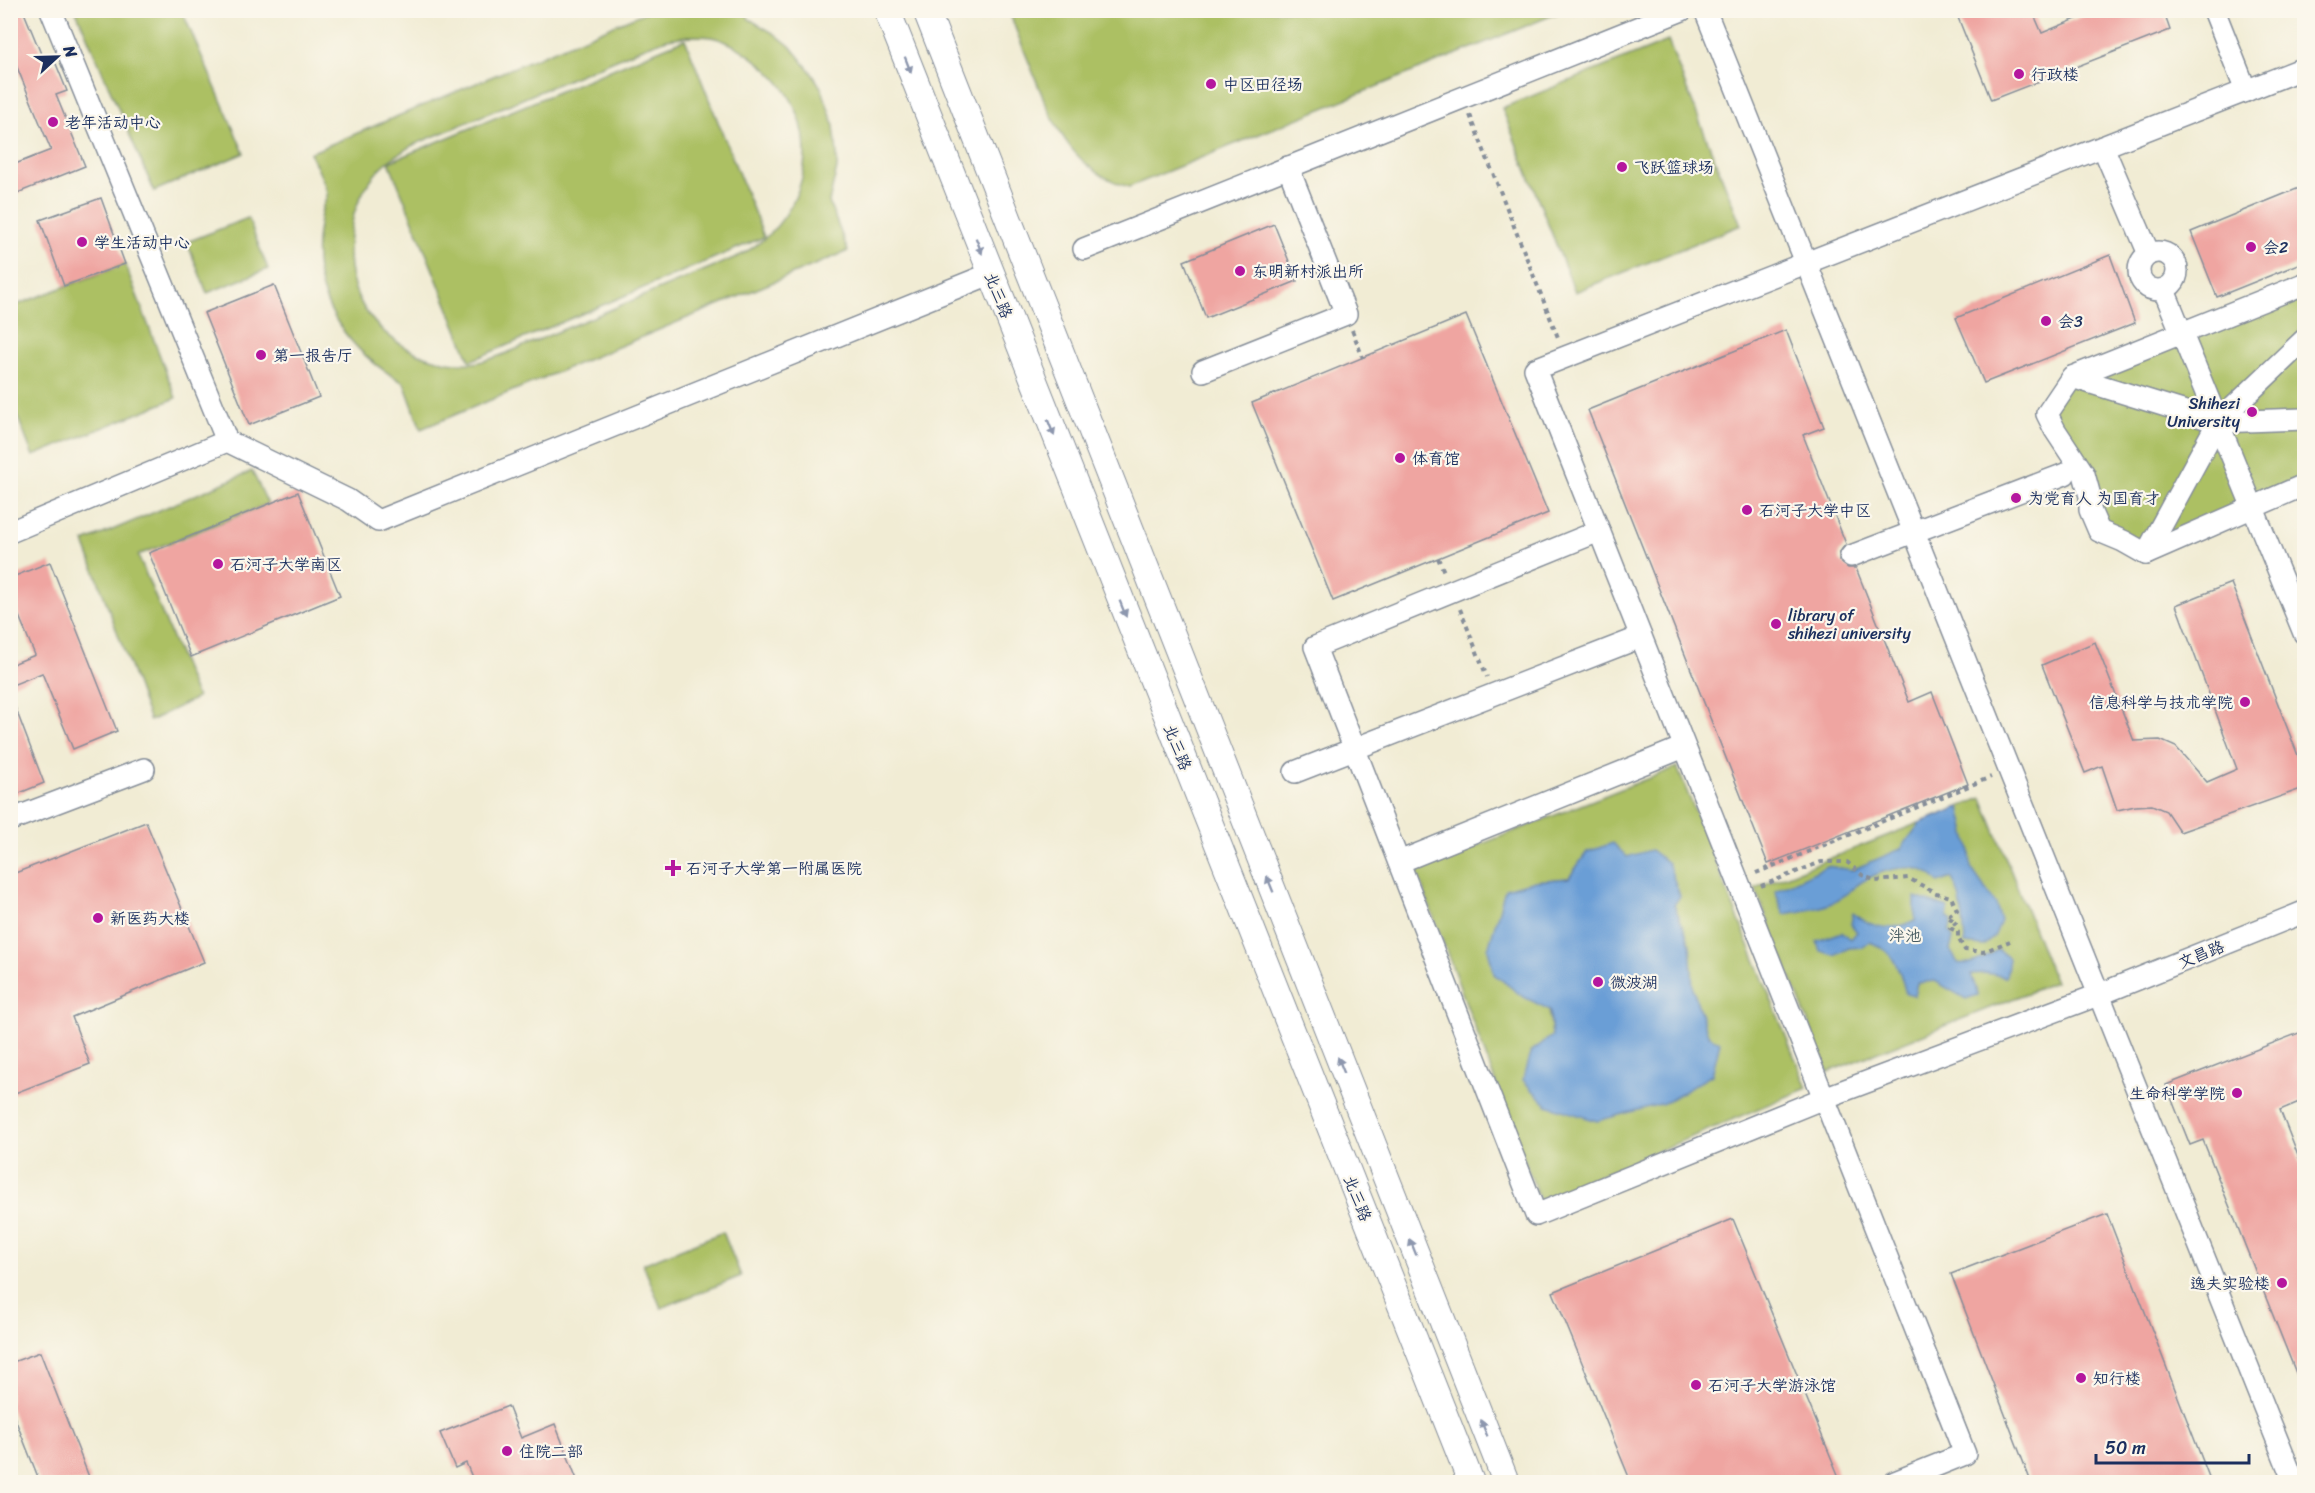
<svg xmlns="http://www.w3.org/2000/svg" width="2315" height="1493" viewBox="0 0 2315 1493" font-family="Sriracha,'LXGW WenKai TC',sans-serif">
<rect width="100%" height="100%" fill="#fbf7ec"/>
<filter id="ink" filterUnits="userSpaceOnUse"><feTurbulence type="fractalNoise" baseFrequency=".0167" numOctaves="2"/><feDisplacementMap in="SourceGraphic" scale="12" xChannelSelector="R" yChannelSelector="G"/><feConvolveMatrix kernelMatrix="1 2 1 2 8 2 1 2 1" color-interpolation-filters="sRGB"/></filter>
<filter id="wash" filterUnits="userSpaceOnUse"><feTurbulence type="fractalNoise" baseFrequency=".008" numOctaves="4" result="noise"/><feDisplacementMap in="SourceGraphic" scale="24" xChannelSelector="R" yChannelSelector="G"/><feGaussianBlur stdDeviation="1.35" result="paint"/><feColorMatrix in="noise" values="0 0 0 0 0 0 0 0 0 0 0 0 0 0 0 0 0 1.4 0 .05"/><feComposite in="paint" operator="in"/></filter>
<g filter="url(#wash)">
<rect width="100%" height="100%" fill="#f1ecd4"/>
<g fill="#acc064" stroke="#647861" stroke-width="1.5" fill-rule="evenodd">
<path d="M 76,11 L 182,11 L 244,153 L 154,191 Z"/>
<path d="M 648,11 L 745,11 L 749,19 L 775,34 L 790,46 L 811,72 L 822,89 L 834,126 L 837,153 L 837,168 L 829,202 L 848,251 L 421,429 L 404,383 C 352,354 312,304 317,241 C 318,230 320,219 322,209 C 323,205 326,200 327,196 C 328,187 314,162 310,153 ZM 688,36 C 695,36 703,36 711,37 C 730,41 748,53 763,66 C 828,121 815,214 741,255 L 507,353 C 496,357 484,362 472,363 C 422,367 365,332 353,282 C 348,263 348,242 352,223 C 356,202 368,179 385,164 C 393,157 402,152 411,146 L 645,47 L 667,39 Z"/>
<path d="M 1009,11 L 1009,10 L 1563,11 L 1129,187 C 1075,171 1055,129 1036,80 C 1027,57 1017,34 1009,11 Z"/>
<path d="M 685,39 L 764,237 L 470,361 L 389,162 Z"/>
<path d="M 1668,41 L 1741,225 L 1575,292 L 1502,108 Z"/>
<path d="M 248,218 L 268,269 L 207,293 L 187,242 Z"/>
<path d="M 125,264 L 176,398 L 33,456 L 11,400 L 11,307 Z"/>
<path d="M 2304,284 L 2304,485 L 2146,554 L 2104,523 L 2047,414 L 2072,377 Z"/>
<path d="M 252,471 L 268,504 L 138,555 L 197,698 L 150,721 L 84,542 Z"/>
<path d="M 1677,767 L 1807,1088 L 1540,1201 L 1416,870 ZM 1587,852 L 1627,857 L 1674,905 L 1690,944 L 1693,990 L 1708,1036 L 1532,1051 L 1552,1036 L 1535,881 L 1569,878 Z"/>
<path d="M 1982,798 L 2055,982 L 1828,1072 L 1755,888 Z"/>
<path d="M 723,1232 L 741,1276 L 661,1308 L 643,1264 Z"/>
</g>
<g fill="#6a9ed6" stroke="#42669a" stroke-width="1.5">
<path d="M 1960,807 L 1970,851 L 1971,868 L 1996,904 L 2001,921 L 1994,937 L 1983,946 L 1965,944 C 1964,927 1962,891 1951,878 L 1939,883 C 1921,858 1883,868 1860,883 C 1852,888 1846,895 1838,900 C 1822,909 1801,911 1784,914 L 1775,891 L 1827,866 L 1852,870 L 1901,849 L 1920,823 Z"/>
<path d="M 1613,843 L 1627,857 L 1651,850 L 1668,863 L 1680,896 L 1674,905 L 1690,944 L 1693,990 L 1708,1035 L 1720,1042 L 1712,1075 L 1664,1103 L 1597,1121 L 1547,1105 L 1523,1080 L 1532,1051 L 1552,1036 L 1550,1010 L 1522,996 L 1494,974 L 1488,949 L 1505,889 L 1535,881 L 1569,878 L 1587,852 Z"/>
<path d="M 1915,897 L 1948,908 L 1947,917 L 1952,921 L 1949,931 L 1953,938 L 1950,950 L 1958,963 C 1973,966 1985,957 1998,950 L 2009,958 L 2006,977 L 1987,973 L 1971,974 L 1978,995 L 1966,999 L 1935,981 L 1917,983 L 1914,996 L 1906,994 C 1900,970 1895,951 1870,942 L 1863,947 L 1849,948 L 1834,955 L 1820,951 L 1817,941 L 1842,932 L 1851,939 L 1857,932 L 1851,924 L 1853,913 C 1875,930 1891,931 1915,921 Z"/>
</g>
<g id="blocks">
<g fill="#efa5a1">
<path d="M 10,10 L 23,10 L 44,61 L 56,64 L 67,91 L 56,95 L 85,166 L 10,196 L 10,166 L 51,150 L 10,50 Z"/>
<path d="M 1955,10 L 2032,10 L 2042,33 L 2098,10 L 2163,10 L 2170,30 L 1991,100 Z"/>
<path d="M 2304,186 L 2304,262 L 2217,297 L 2191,232 Z"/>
<path d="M 101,198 L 125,264 L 64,286 L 40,220 Z"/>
<path d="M 1274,224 L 1297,281 L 1206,318 L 1184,261 Z"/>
<path d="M 2110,255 L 2135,323 L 1984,383 L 1956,318 Z"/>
<path d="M 274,285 L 319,397 L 249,425 L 204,313 Z"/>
<path d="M 1466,315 L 1548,513 L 1333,601 L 1252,403 Z"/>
<path d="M 1786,330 L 1824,427 L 1803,435 L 1846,544 L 1839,553 L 1839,561 L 1848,568 L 1856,568 L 1909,702 L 1932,692 L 1968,784 L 1768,864 L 1588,410 Z"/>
<path d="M 298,492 L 340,596 L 191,657 L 149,553 Z"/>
<path d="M 50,562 L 117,731 L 73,749 L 42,673 L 10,686 L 10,665 L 35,655 L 10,594 L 10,578 Z"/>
<path d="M 2231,583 L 2304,771 L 2304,788 L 2180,832 L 2166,811 L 2152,805 L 2135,806 L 2117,810 L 2102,766 L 2085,773 L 2042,665 L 2095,642 L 2134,741 L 2160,740 L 2176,747 L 2207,782 L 2237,769 L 2176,605 Z"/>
<path d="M 12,699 L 44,783 L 10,797 L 10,700 Z"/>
<path d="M 146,822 L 204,962 L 72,1017 L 90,1064 L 10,1095 L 10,875 Z"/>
<path d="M 2304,1031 L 2304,1100 L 2280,1110 L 2304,1171 L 2304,1393 L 2203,1140 L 2190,1145 L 2166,1085 Z"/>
<path d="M 2107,1214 L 2211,1482 L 2031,1482 L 1951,1274 Z"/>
<path d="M 1733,1219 L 1839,1477 L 1826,1482 L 1631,1482 L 1553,1292 Z"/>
<path d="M 40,1352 L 91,1482 L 40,1482 L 10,1406 L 10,1363 Z"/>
<path d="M 508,1406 L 521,1438 L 555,1424 L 578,1482 L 474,1482 L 466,1463 L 455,1468 L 440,1433 Z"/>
</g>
</g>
</g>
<g filter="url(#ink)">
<use href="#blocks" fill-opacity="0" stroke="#868e99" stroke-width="1.5"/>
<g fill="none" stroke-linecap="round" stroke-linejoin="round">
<defs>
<g id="minor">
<path d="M 51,10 L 227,441"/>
<path d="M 1705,10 L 2294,1482"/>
<path d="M 2214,10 L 2246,91"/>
<path d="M 2103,147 L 2149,254"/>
<path d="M 1084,249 L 1682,10"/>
<circle cx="2158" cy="271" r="19"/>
<path d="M 2304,284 L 2072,377 L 2047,414 L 2055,430 L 2084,474 L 2090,496 L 2090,510 L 2099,531 L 2123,541 L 2146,554 L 2304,485"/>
<path d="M 2164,290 L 2304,633"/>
<path d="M 1203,371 L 1346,314 L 1288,167"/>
<path d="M 2072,377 L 2218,422 L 2304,419"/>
<path d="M 1599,531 L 1315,647 L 1536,1215 L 1824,1098 L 2098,995 L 2304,912"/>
<path d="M 10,532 L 227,441 L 348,500 L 378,521 L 990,274"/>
<path d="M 2146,554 L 2218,422 L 2304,340"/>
<path d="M 1851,556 L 2065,474"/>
<path d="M 1295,772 L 1641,637"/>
<path d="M 10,820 L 144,769"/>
<path d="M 1399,862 L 1684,747"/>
<path d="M 1895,1482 L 1965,1454 L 1535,369 L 2304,68"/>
</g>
<g id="major">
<path d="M 887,10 L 1471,1482"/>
<path d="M 926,10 L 1506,1482"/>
</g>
</defs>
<use href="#minor" stroke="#868e99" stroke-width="24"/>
<use href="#major" stroke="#868e99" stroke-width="28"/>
<g stroke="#868e99" stroke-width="4" stroke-dasharray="4.5 4.5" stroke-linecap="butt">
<path d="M 1470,115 L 1559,340"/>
<path d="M 1352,330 L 1363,358"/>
<path d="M 1438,558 L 1445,574"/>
<path d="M 1460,609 L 1487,677"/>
<path d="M 1756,873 L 1991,777"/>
<path d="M 1761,886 L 1821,862 L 1847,862 L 1862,875 L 1876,881 L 1908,878 L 1936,893 L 1951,897 L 1957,910 L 1947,917 L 1957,922 L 1950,928 L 1958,932 L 1958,938 L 1965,950 L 1983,952 L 2010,941"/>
</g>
<use href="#minor" stroke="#fff" stroke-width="21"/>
<use href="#major" stroke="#fff" stroke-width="26"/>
</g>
<defs><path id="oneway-solid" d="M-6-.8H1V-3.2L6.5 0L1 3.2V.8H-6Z" transform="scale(1.5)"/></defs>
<g fill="#8d97ae">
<use href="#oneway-solid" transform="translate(908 65) rotate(69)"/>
<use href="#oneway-solid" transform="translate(979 246) rotate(69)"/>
<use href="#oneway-solid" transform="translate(1051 428) rotate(68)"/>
<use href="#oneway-solid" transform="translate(1123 609) rotate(68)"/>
<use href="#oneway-solid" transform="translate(1270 884) rotate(-112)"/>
<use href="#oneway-solid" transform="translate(1341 1065) rotate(-112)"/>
<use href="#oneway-solid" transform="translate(1413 1247) rotate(-112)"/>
<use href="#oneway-solid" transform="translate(1484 1428) rotate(-112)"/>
</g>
</g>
<g fill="#b5179e" stroke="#fbf7ec" stroke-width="2">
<circle cx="2019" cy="74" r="6"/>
<circle cx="1211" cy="84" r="6"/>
<circle cx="53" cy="122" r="6"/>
<circle cx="1622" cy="167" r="6"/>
<circle cx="82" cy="242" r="6"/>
<circle cx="2251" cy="247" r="6"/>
<circle cx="1240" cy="271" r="6"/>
<circle cx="2046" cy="321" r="6"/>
<circle cx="261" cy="355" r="6"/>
<circle cx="2252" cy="412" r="6"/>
<circle cx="1400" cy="458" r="6"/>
<circle cx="2016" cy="498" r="6"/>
<circle cx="1747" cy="510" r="6"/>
<circle cx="218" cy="564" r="6"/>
<circle cx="1776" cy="624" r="6"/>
<circle cx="2245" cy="702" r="6"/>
<path d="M670 859h6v6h6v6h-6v6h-6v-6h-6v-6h6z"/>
<circle cx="98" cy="918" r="6"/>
<circle cx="1598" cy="982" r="6"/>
<circle cx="2237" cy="1093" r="6"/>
<circle cx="2282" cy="1283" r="6"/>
<circle cx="2081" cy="1378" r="6"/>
<circle cx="1696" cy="1385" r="6"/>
<circle cx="507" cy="1451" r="6"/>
</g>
<g text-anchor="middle" stroke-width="4.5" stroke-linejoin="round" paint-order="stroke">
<g font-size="16" fill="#1b2f5e" stroke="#fbf7ec" text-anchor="start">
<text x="2031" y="80">行政楼</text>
<text x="1223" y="90">中区田径场</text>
<text x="65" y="128">老年活动中心</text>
<text x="1634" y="173">飞跃篮球场</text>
<text x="94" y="248">学生活动中心</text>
<text x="2263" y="253">会2</text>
<text x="1252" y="277">东明新村派出所</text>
<text x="2058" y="327">会3</text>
<text x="273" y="361">第一报告厅</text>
<text x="2240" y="409" text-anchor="end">Shihezi<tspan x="2240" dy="18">University</tspan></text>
<text x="1412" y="464">体育馆</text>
<text x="2028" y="504">为党育人 为国育才</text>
<text x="1759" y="516">石河子大学中区</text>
<text x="230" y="570">石河子大学南区</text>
<text x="1788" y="621">library of<tspan x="1788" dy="18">shihezi university</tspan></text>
<text x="2233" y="708" text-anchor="end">信息科学与技术学院</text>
<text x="686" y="874">石河子大学第一附属医院</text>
<text x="110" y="924">新医药大楼</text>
<text x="1610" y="988">微波湖</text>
<text x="2225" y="1099" text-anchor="end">生命科学学院</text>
<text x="2270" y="1289" text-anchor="end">逸夫实验楼</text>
<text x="2093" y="1384">知行楼</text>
<text x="1708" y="1391">石河子大学游泳馆</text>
<text x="519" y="1457">住院二部</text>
</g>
<g font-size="16" fill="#1b2f5e" stroke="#fbf7ec">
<text transform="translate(999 295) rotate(68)" y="6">北三路</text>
<text transform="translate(1178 747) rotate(68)" y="6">北三路</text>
<text transform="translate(2201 954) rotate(-22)" y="6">文昌路</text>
<text transform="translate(1358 1198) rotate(68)" y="6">北三路</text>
</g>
<g font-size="16" fill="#465a60" stroke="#fbf7ec">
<text x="1905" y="941">泮池</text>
</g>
</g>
<rect width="2315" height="1493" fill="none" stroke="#fbf7ec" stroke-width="36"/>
<g transform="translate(57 57) rotate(68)" stroke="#fbf7ec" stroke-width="4.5" paint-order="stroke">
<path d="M0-4.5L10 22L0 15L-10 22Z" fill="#1b2f5e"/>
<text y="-9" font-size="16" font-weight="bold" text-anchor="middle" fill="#1b2f5e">N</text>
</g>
<path d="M2096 1454v9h153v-9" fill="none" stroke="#1b2f5e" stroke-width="3"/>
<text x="2105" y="1454" font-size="18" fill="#1b2f5e" stroke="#fbf7ec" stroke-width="4.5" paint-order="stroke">50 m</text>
</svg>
